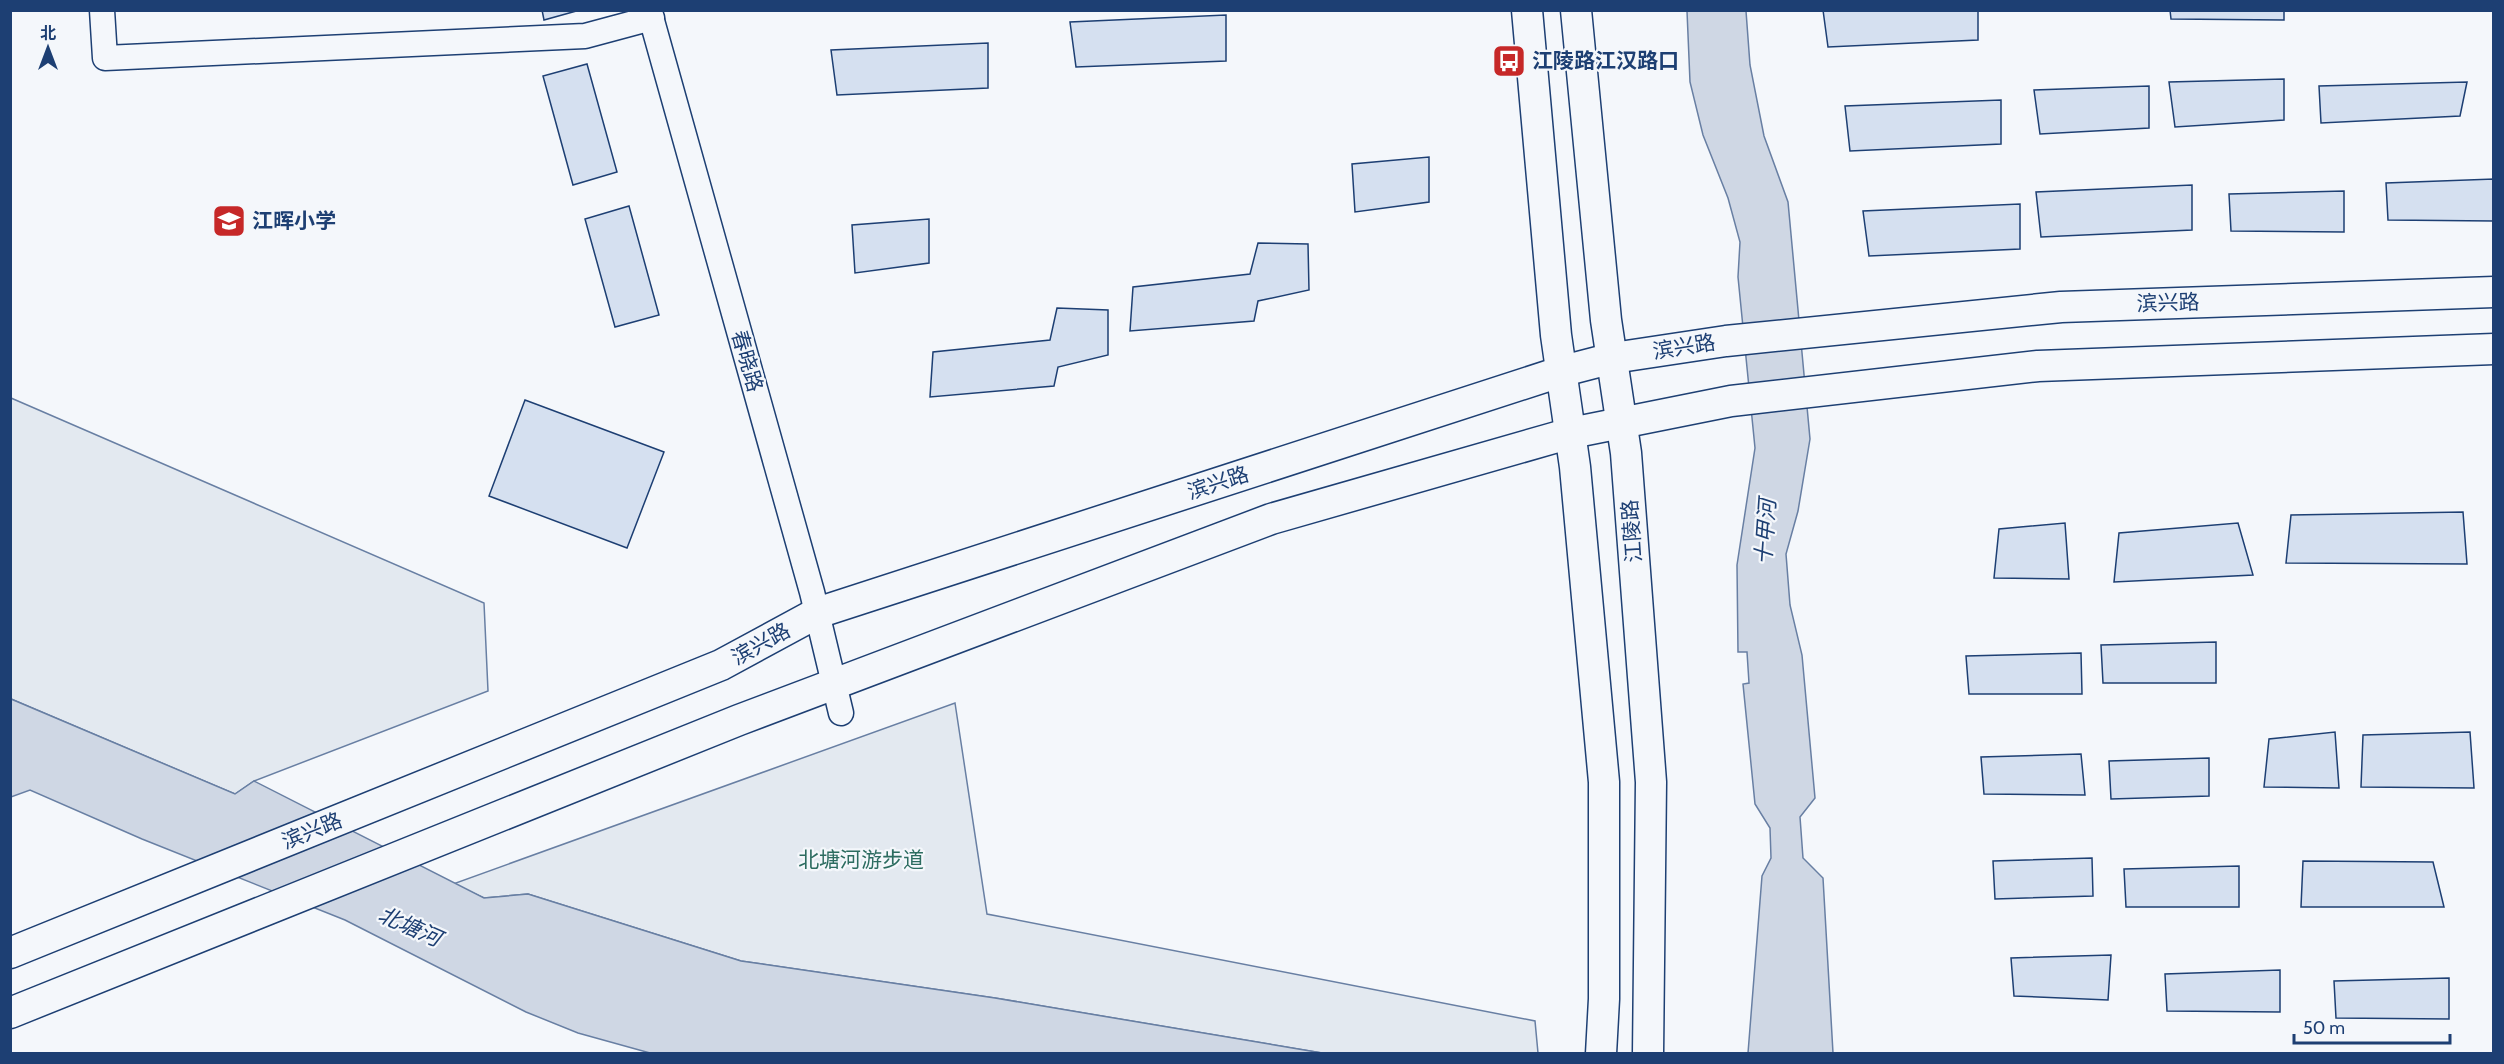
<svg xmlns="http://www.w3.org/2000/svg" width="2504" height="1064" viewBox="0 0 2504 1064" font-family="Cabin,'Noto Sans SC',sans-serif">
<rect width="100%" height="100%" fill="#f4f7fb"/>
<g fill="#e3e9f0" stroke="#687fa3" stroke-width="1.5">
<path d="M 11,398 L 484,603 L 488,691 L 254,781 L 235,794 L 11,699 Z"/>
<path d="M 955,703 L 987,914 L 1535,1021 L 1538,1053 L 1322,1053 L 995,998 L 741,961 L 528,894 L 484,898 L 453,884 Z"/>
</g>
<g fill="#cfd7e4" stroke="#687fa3" stroke-width="1.5">
<path d="M 1687,11 L 1746,11 L 1750,65 L 1764,136 L 1788,202 L 1810,439 L 1798,511 L 1786,554 L 1790,605 L 1802,655 L 1815,798 L 1800,817 L 1803,858 L 1823,878 L 1833,1053 L 1748,1053 L 1762,876 L 1771,858 L 1770,828 L 1755,804 L 1743,684 L 1749,683 L 1747,652 L 1738,652 L 1737,565 L 1755,448 L 1738,277 L 1740,242 L 1728,198 L 1703,135 L 1690,82 Z"/>
<path d="M 11,699 L 235,794 L 254,781 L 484,898 L 528,894 L 741,961 L 995,998 L 1322,1053 L 650,1053 L 578,1033 L 526,1012 L 345,920 L 142,839 L 30,790 L 11,797 Z"/>
</g>
<g fill="#d5e0f0" stroke="#1d3f73" stroke-width="1.5">
<path d="M 542,10 L 580,10 L 544,20 Z"/>
<path d="M 1823,10 L 1978,10 L 1978,40 L 1828,47 Z"/>
<path d="M 2170,10 L 2284,10 L 2284,20 L 2171,19 Z"/>
<path d="M 1226,15 L 1226,61 L 1076,67 L 1070,22 Z"/>
<path d="M 988,43 L 988,88 L 837,95 L 831,50 Z"/>
<path d="M 587,64 L 617,172 L 573,185 L 543,76 Z"/>
<path d="M 2284,79 L 2284,120 L 2175,127 L 2169,82 Z"/>
<path d="M 2467,82 L 2460,116 L 2321,123 L 2319,86 Z"/>
<path d="M 2149,86 L 2149,128 L 2040,134 L 2034,90 Z"/>
<path d="M 2001,100 L 2001,144 L 1850,151 L 1845,106 Z"/>
<path d="M 1429,157 L 1429,202 L 1355,212 L 1352,164 Z"/>
<path d="M 2494,179 L 2494,221 L 2388,220 L 2386,183 Z"/>
<path d="M 2192,185 L 2192,230 L 2041,237 L 2036,192 Z"/>
<path d="M 2344,191 L 2344,232 L 2231,231 L 2229,194 Z"/>
<path d="M 2020,204 L 2020,249 L 1869,256 L 1863,211 Z"/>
<path d="M 629,206 L 659,315 L 615,327 L 585,219 Z"/>
<path d="M 929,219 L 929,263 L 855,273 L 852,225 Z"/>
<path d="M 1258,243 L 1308,244 L 1309,290 L 1258,301 L 1254,321 L 1130,331 L 1133,287 L 1250,274 Z"/>
<path d="M 1057,308 L 1108,310 L 1108,355 L 1058,367 L 1054,386 L 930,397 L 933,352 L 1050,340 Z"/>
<path d="M 525,400 L 664,452 L 627,548 L 489,496 Z"/>
<path d="M 2463,512 L 2467,564 L 2286,563 L 2291,515 Z"/>
<path d="M 2065,523 L 2069,579 L 1994,578 L 1999,529 Z"/>
<path d="M 2238,523 L 2253,575 L 2114,582 L 2119,533 Z"/>
<path d="M 2216,642 L 2216,683 L 2103,683 L 2101,645 Z"/>
<path d="M 2081,653 L 2082,694 L 1969,694 L 1966,656 Z"/>
<path d="M 2335,732 L 2339,788 L 2264,787 L 2269,739 Z"/>
<path d="M 2470,732 L 2474,788 L 2361,787 L 2363,735 Z"/>
<path d="M 2081,754 L 2085,795 L 1984,794 L 1981,757 Z"/>
<path d="M 2209,758 L 2209,796 L 2111,799 L 2109,761 Z"/>
<path d="M 2092,858 L 2093,896 L 1995,899 L 1993,861 Z"/>
<path d="M 2303,861 L 2433,862 L 2444,907 L 2301,907 Z"/>
<path d="M 2239,866 L 2239,907 L 2126,907 L 2124,869 Z"/>
<path d="M 2111,955 L 2108,1000 L 2014,996 L 2011,958 Z"/>
<path d="M 2280,970 L 2280,1012 L 2167,1011 L 2165,974 Z"/>
<path d="M 2449,978 L 2449,1019 L 2336,1018 L 2334,981 Z"/>
</g>
<g fill="none" stroke-linecap="round" stroke-linejoin="round">
<defs>
<g id="minor">
<path d="M 102,10 L 105,58 L 585,36 L 652,18"/>
<path d="M 649,10 L 812,592 L 841,713"/>
</g>
<g id="major">
<path d="M 1527,10 L 1556,335 L 1575,467 L 1604,782 L 1604,999 L 1601,1054"/>
<path d="M 1576,10 L 1606,320 L 1626,453 L 1651,782 L 1648,1054"/>
<path d="M 10,953 L 721,665 L 817,613 L 1563,371 L 1613,358 L 1726,341 L 2061,307 L 2494,292"/>
<path d="M 10,1013 L 739,720 L 1271,519 L 1571,433 L 1731,401 L 2038,366 L 2494,349"/>
</g>
</defs>
<use href="#minor" stroke="#1d3f73" stroke-width="27"/>
<use href="#major" stroke="#1d3f73" stroke-width="33"/>
<use href="#minor" stroke="#f4f7fb" stroke-width="24"/>
<use href="#major" stroke="#f4f7fb" stroke-width="30"/>
</g>
<defs>
<symbol id="bus-square" viewBox="-11 -11 22 22"><rect x="-9" y="-9" width="18" height="18" rx="4" fill="#c62828" stroke="#f4f7fb"/><path d="M-5-6H5V4H4V6H2V4H-2V6H-4V4H-5ZM-3.5-4V0h7V-4ZM-3.5 1.2v1.5H-2V1.2ZM2 1.2v1.5H3.5V1.2Z" fill="#fff"/></symbol>
<symbol id="school-square" viewBox="-11 -11 22 22"><rect x="-9" y="-9" width="18" height="18" rx="4" fill="#c62828" stroke="#f4f7fb"/><path d="M0-5L7-2L0 1L-7-2ZM-4 1L0 2.5L4 1V4Q0 6-4 4Z" fill="#fff"/></symbol>
</defs>
<g fill-rule="evenodd">
<use href="#bus-square" x="1490" y="42" width="38" height="38"/>
<use href="#school-square" x="210" y="202" width="38" height="38"/>
</g>
<g text-anchor="middle" stroke-width="4.5" stroke-linejoin="round" paint-order="stroke">
<g font-size="21" font-weight="bold" fill="#1d3f73" stroke="#f4f7fb" text-anchor="start">
<text x="1532" y="68">江陵路江汉路口</text>
<text x="252" y="228">江晖小学</text>
</g>
<g font-size="21" fill="#1d3f73" stroke="#f4f7fb">
<text transform="translate(2168 303) rotate(-2)" y="7">滨兴路</text>
<text transform="translate(1684 347) rotate(-9)" y="7">滨兴路</text>
<text transform="translate(747 361) rotate(74)" y="7">春晓路</text>
<text transform="translate(1218 483) rotate(-18)" y="7">滨兴路</text>
<text transform="translate(1632 531) rotate(-94)" y="7">江陵路</text>
<text transform="translate(761 644) rotate(-29)" y="7">滨兴路</text>
<text transform="translate(312 831) rotate(-22)" y="7">滨兴路</text>
</g>
<g font-size="21" fill="#2c6c60" stroke="#f4f7fb">
<text x="861" y="867">北塘河游步道</text>
</g>
<g font-size="22" font-style="italic" fill="#1d3f73" stroke="#f4f7fb">
<text transform="translate(1765 532) rotate(-86)" y="8">十甲河</text>
<text transform="translate(410 926) rotate(24)" y="8">北塘河</text>
</g>
</g>
<rect width="2504" height="1064" fill="none" stroke="#1d3f73" stroke-width="24"/>
<g transform="translate(48 48)" stroke="#f4f7fb" stroke-width="4.5" paint-order="stroke">
<path d="M0-4.5L10 22L0 15L-10 22Z" fill="#1d3f73"/>
<text y="-9" font-size="16" font-weight="bold" text-anchor="middle" fill="#1d3f73">北</text>
</g>
<path d="M2294 1034v9h156v-9" fill="none" stroke="#1d3f73" stroke-width="3"/>
<text x="2303" y="1034" font-size="18" fill="#1d3f73" stroke="#f4f7fb" stroke-width="4.5" paint-order="stroke">50 m</text>
</svg>
